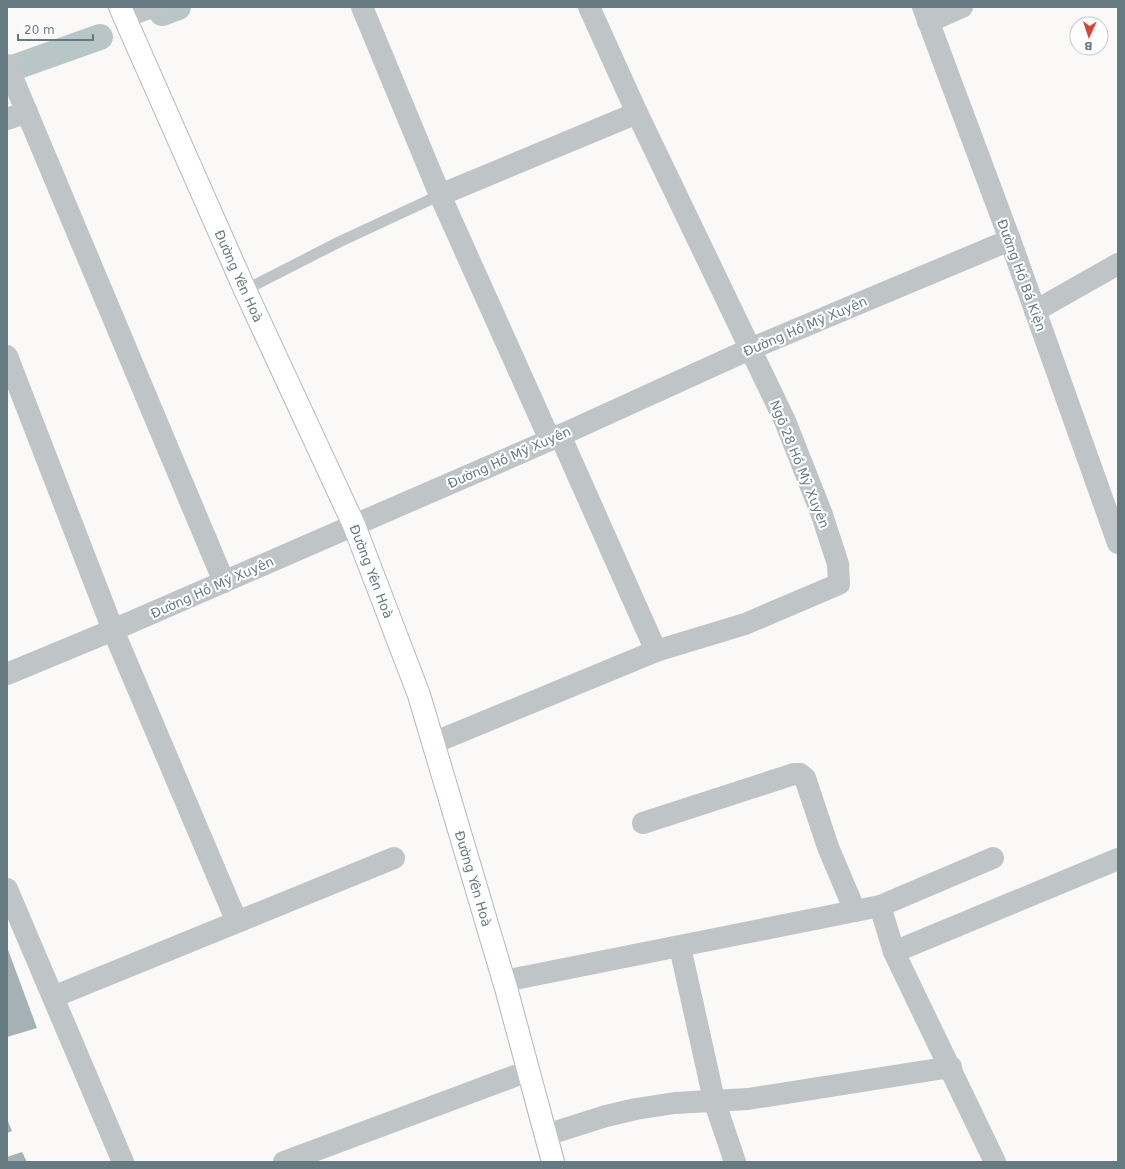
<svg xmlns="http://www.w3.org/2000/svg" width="1125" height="1169" viewBox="0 0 1125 1169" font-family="'DejaVu Sans',sans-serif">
<rect width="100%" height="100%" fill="#faf9f8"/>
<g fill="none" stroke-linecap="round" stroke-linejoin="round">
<g stroke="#b8c6c8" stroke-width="26">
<path d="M 162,13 L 178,7"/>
<path d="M 7,70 L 100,37"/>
</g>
</g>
<g fill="#a5b1b5">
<path d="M 7,947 L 37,1028 L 7,1037 Z"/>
<path d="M 7,1119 L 12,1131 L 7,1133 Z"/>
<path d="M 22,1152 L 27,1162 L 7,1162 L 7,1157 Z"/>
</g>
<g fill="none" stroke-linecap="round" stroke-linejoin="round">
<defs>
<g id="secondary">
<path id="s1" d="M 120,7 L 245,290 L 354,525 L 419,695 L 506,988 L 553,1162"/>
</g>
</defs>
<use href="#secondary" stroke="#b1b9bc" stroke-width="24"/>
<path stroke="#bfc5c7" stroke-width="11" d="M 245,290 L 339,242 L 440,195"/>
<g stroke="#bfc5c7" stroke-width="22">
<path d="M 362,7 L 440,195 L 550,440"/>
<path d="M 923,7 L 1010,240 L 1118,543"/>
<path d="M 125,17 L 152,7"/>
<path d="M 928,22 L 962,7"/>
<path d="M 7,65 L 224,582"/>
<path d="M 7,119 L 27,112"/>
<path d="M 440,195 L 637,113"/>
<path d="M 1035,311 L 1118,264"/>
<path d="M 7,356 L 113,630 L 237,922"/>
<path d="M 560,435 L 656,651"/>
<path d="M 7,674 L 113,630 L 550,440 L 750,349 L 1010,240"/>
<path d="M 433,743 L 656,651 L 745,624 L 839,584 L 838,564 L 821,512 L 785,421 L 637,113 L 589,7"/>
<path d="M 643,823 L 794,774 L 800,774 L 805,778 L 828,847 L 855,911"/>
<path d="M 7,889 L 123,1162"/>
<path d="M 880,906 L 993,858"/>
<path d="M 680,947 L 714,1100 L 735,1162"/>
<path d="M 894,952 L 1118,859"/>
<path d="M 504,981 L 880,906 L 894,952 L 995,1162"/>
<path d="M 53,997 L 394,858"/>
<path d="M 546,1135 L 606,1116 L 636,1109 L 675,1103 L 748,1099 L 951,1067"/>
<path d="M 284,1162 L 528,1071"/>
</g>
<use href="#secondary" stroke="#fff" stroke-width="22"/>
</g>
<g text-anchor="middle" stroke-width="4" stroke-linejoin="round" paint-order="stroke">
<g font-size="13" fill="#667a81" stroke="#fff">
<text transform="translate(1022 275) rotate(70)" y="5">Đường Hồ Bá Kiện</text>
<text dy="5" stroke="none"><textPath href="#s1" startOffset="294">Đường Yên Hoà</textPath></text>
<text transform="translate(805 326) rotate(-23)" y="5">Đường Hồ Mỹ Xuyên</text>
<text transform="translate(509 457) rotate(-24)" y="5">Đường Hồ Mỹ Xuyên</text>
<text transform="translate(800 464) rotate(68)" y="5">Ngõ 28 Hồ Mỹ Xuyên</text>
<text dy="5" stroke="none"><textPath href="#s1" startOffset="618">Đường Yên Hoà</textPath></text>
<text transform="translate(212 587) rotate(-24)" y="5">Đường Hồ Mỹ Xuyên</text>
<text dy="5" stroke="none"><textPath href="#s1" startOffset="942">Đường Yên Hoà</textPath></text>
</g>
</g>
<rect width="1125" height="1169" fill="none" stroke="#667a81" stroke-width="16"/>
<g transform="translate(1089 36) rotate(183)"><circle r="19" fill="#ffffff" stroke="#c2cacd"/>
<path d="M0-3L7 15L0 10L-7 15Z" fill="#dc4235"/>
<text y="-6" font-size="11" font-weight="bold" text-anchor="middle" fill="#667a81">B</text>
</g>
<path d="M18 34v6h75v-6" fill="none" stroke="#667a81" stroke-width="2"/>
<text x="24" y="34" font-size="12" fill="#667a81" stroke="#ffffff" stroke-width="3" paint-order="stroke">20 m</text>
</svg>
